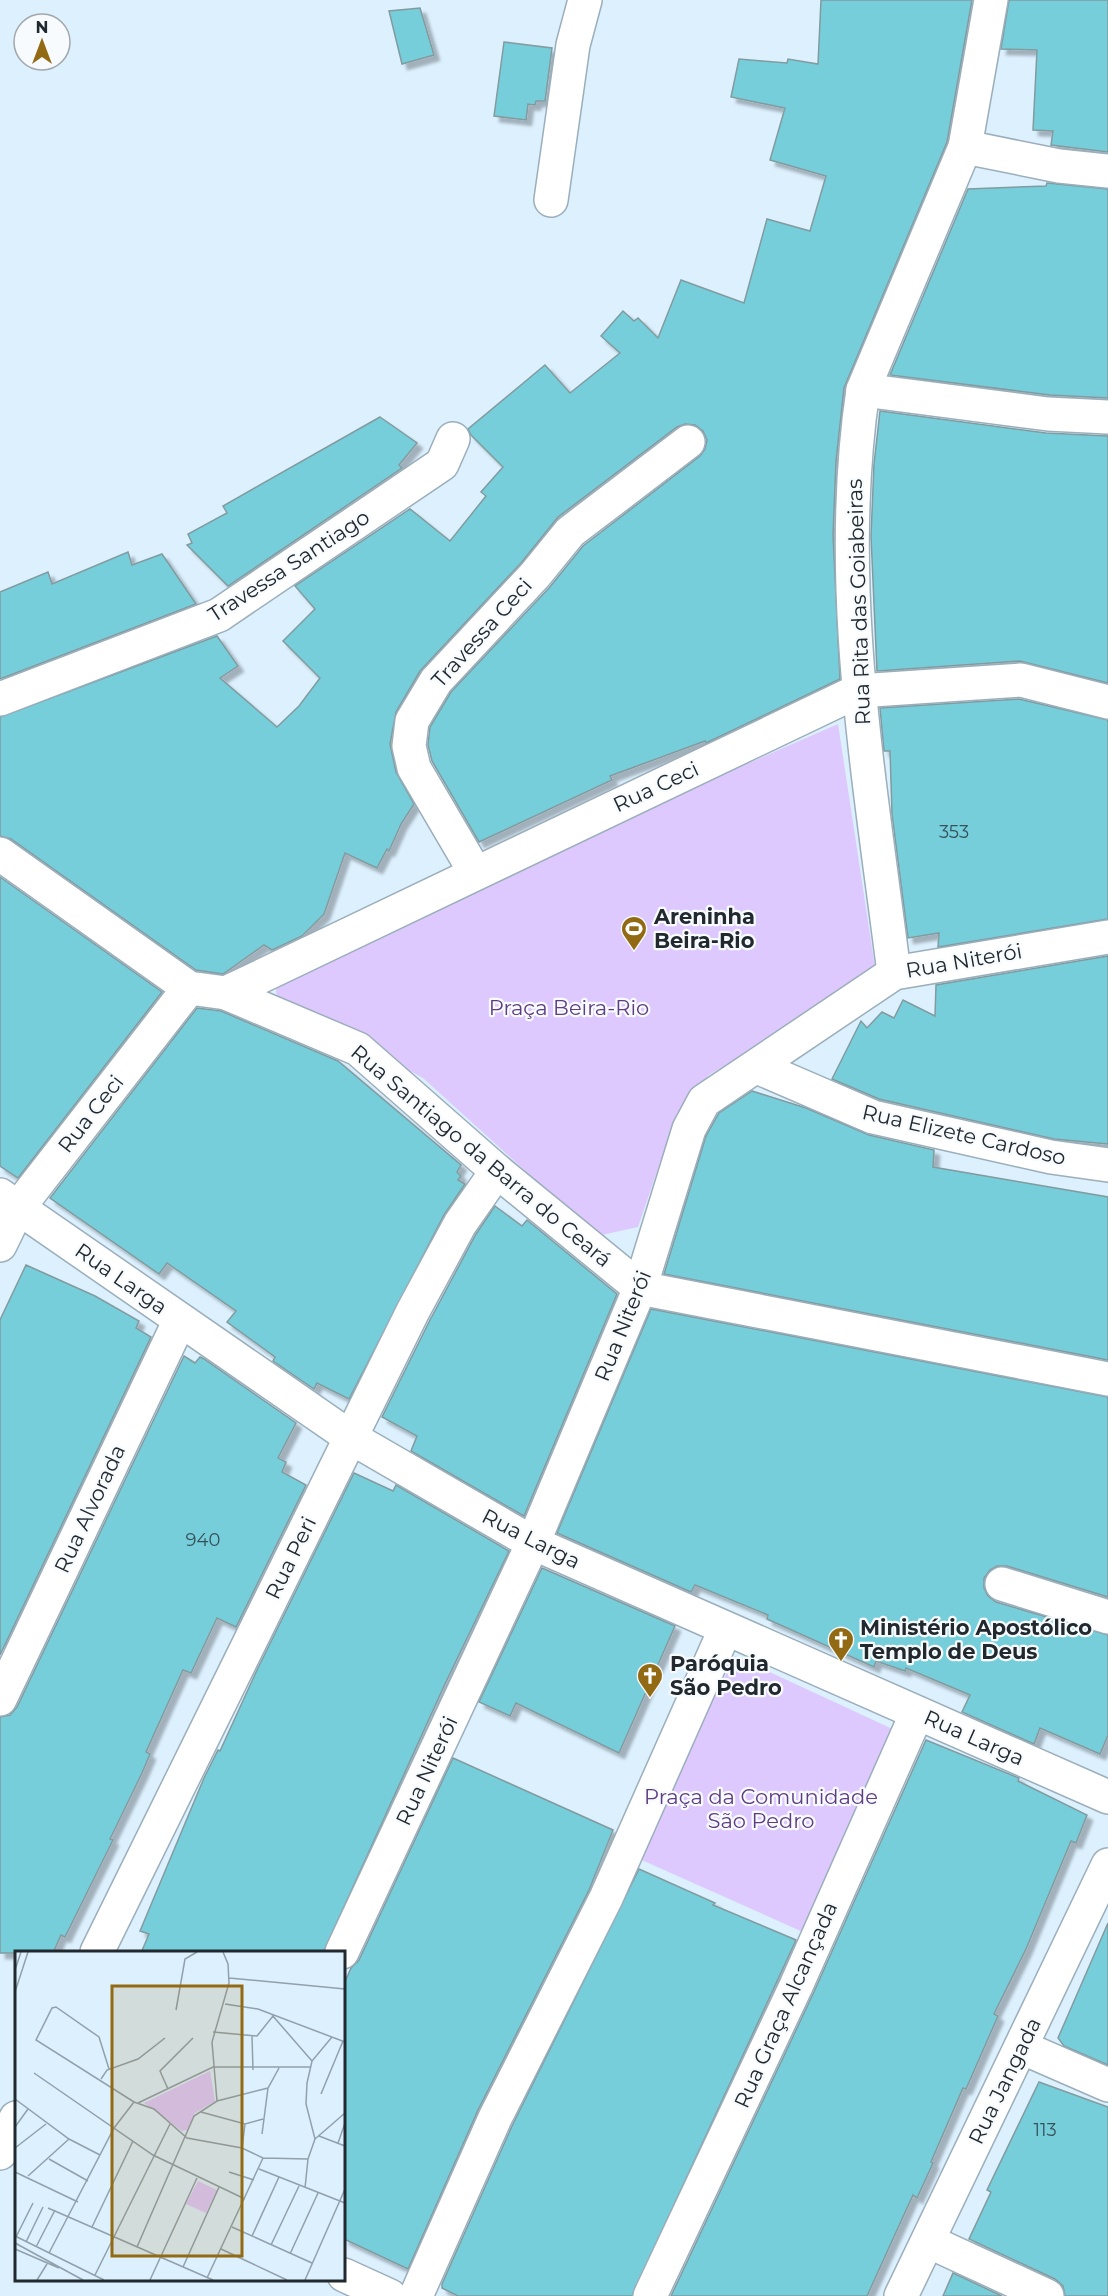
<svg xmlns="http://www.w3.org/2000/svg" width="1108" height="2296" viewBox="0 0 1108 2296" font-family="Montserrat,sans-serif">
<defs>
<filter id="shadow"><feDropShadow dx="5.5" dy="5.5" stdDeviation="1.5" flood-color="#0004"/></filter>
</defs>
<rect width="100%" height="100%" fill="#dcf0fe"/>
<g fill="#dec9fe">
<path d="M 838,724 L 876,974 L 709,1075 L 677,1113 L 638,1227 L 597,1236 L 423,1078 L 277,998 L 275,981 L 555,848 Z"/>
<path d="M 735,1656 L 899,1732 L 803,1932 L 635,1857 Z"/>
</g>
<g fill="#77cedb" stroke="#829b9f" stroke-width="1.5" filter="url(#shadow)">
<path d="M 821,0 L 972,0 L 947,142 L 844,388 L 836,461 L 833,535 L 840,679 L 706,743 L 705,741 L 610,776 L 612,780 L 479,842 L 432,761 L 428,745 L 430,727 L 451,692 L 549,588 L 583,546 L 700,456 L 705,449 L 707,440 L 703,431 L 695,425 L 685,424 L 677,427 L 558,517 L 521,563 L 420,671 L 396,712 L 390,744 L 396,772 L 414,804 L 401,824 L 389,851 L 387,849 L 377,868 L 345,853 L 324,914 L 302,936 L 272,950 L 264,945 L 223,974 L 196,970 L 11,839 L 0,836 L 0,717 L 217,636 L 238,666 L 220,678 L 277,727 L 299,706 L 320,678 L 283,641 L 315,609 L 295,586 L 410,509 L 450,541 L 486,496 L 481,492 L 503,467 L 471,435 L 468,429 L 545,365 L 570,393 L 620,353 L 601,336 L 623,311 L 634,321 L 638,318 L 658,338 L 681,280 L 744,303 L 767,219 L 810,231 L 826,176 L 770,160 L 785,108 L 731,97 L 739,59 L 787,63 L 788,59 L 818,64 Z"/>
<path d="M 1009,0 L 1108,0 L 1108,152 L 1051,145 L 1053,131 L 1033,130 L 1037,50 L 1001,49 Z"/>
<path d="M 420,8 L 434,55 L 402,64 L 389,11 Z"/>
<path d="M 504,42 L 552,48 L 545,101 L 536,101 L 535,105 L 528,104 L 526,120 L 494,116 Z"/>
<path d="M 1047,183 L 1108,189 L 1108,398 L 1050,395 L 890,375 L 968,189 L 1046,186 Z"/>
<path d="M 880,411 L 1046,433 L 1108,436 L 1108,683 L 1020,661 L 877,671 L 871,536 L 874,464 Z"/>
<path d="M 380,417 L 417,443 L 399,465 L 402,468 L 228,586 L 187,545 L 192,543 L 188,534 L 227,513 L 223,506 Z"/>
<path d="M 128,552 L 132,565 L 162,554 L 196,604 L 0,679 L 0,592 L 48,572 L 52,584 Z"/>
<path d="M 1019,699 L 1108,720 L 1108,919 L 938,947 L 939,933 L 908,938 L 892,814 L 890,751 L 884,751 L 880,708 Z"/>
<path d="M 0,877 L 162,992 L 18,1178 L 0,1166 Z"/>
<path d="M 1108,956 L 1108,1144 L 1054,1139 L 879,1099 L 832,1079 L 861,1021 L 867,1028 L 882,1012 L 894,1018 L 903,1000 L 935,1016 L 936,985 Z"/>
<path d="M 197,1008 L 221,1011 L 338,1061 L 461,1165 L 457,1172 L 461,1176 L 458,1180 L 465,1184 L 444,1215 L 349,1399 L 317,1383 L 314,1389 L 273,1361 L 275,1357 L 227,1322 L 236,1311 L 167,1263 L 159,1274 L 50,1198 Z"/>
<path d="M 752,1091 L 806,1108 L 869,1135 L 934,1150 L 933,1167 L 1108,1197 L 1108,1360 L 664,1274 L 706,1136 L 719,1113 Z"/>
<path d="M 495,1206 L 522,1226 L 527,1220 L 617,1294 L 524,1516 L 411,1451 L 417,1436 L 382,1417 L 430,1320 L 476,1234 Z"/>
<path d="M 26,1265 L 95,1296 L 139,1321 L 136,1328 L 151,1337 L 0,1655 L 0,1320 Z"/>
<path d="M 651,1309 L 1108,1397 L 1108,1597 L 1007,1566 L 997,1566 L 990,1570 L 984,1578 L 984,1588 L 988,1596 L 996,1602 L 1108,1635 L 1108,1735 L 1100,1754 L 1040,1728 L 1034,1744 L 962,1712 L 970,1695 L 906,1668 L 905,1671 L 876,1661 L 874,1667 L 767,1619 L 768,1615 L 695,1585 L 691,1592 L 557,1533 Z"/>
<path d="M 184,1356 L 195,1363 L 200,1357 L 204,1359 L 296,1423 L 278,1458 L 286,1462 L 282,1472 L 306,1485 L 236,1627 L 217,1618 L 191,1673 L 183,1670 L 146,1752 L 150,1754 L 142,1773 L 110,1839 L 113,1840 L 65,1937 L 61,1935 L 53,1953 L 0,1953 L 0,1717 L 10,1715 L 17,1707 Z"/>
<path d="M 354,1473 L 393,1491 L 396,1485 L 509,1551 L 444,1686 L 323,1953 L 141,1953 L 149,1934 L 140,1931 L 204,1778 L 218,1750 L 220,1751 L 257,1670 Z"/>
<path d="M 542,1568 L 675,1626 L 619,1753 L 516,1703 L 510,1716 L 479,1702 Z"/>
<path d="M 926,1740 L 1019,1778 L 1018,1781 L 1087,1815 L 1076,1843 L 1071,1841 L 1026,1949 L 994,2014 L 998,2016 L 966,2089 L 963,2088 L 931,2162 L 933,2163 L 917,2198 L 913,2195 L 867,2296 L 671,2296 L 813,1994 Z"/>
<path d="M 453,1758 L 613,1830 L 589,1890 L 478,2110 L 408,2269 L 344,2239 L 344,1984 L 351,1968 L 359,1960 Z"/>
<path d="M 639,1869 L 715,1903 L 713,1905 L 796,1940 L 632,2296 L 458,2296 L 442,2288 L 442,2284 L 512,2126 Z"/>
<path d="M 1108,1923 L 1108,2065 L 1064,2046 L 1058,2038 Z"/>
<path d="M 1039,2082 L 1108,2107 L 1108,2296 L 1065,2296 L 1063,2286 L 1055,2279 L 969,2239 L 991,2192 L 987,2190 Z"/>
<path d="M 953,2273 L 1002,2296 L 943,2296 Z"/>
</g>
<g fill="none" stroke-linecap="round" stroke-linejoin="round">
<defs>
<g id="street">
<path d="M 965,147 L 1059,166 L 1108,171"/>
<path d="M 551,200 L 573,45 L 585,0"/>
<path d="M 863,390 L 1048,414 L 1108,417"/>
<path d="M 0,699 L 219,615 L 442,464 L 453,439"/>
<path d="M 0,854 L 189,988 L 226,993 L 358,1049 L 497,1171 L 640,1288 L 1108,1379"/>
<path d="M 475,872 L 414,768 L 409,746 L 412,721 L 436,681 L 535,575 L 570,532 L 688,442"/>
<path d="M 894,973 C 870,780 834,584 863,390 L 965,147 L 991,0"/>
<path d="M 226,993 L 858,691 L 1021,680 L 1108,702"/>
<path d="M 757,1067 L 873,1117 L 1051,1157 L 1108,1165"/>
<path d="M 0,1195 L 350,1437 L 533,1543 L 1108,1797"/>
<path d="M 0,1245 L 18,1208 L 189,988"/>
<path d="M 1002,1584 L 1108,1617"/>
<path d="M 0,1699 L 180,1320"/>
<path d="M 97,1952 L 413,1311 L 460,1224 L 497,1171"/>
<path d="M 342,1952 L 533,1543 L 640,1288 L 689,1129 L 704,1101 L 894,973 L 1108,937"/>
<path d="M 1021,2047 L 1108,2085"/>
<path d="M 0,2153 L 16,2118"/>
<path d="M 928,2241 L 1047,2296"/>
<path d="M 344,2275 L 390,2296"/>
<path d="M 416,2296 L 495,2118 L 606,1898 L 725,1630"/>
<path d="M 650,2296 L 796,1986 L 917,1713"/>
<path d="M 901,2296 L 1108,1865"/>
</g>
</defs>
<use href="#street" stroke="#9baebb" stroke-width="36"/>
<use href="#street" stroke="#fff" stroke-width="33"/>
</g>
<defs>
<symbol id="stadium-pin" viewBox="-11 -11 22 30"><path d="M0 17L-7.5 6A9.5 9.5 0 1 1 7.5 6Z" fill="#936a14" stroke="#f7fbfe"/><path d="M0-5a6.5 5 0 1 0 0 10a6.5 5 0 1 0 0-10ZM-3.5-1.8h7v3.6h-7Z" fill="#fff"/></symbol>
<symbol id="church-pin" viewBox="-11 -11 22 30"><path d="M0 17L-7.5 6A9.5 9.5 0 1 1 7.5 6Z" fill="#936a14" stroke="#f7fbfe"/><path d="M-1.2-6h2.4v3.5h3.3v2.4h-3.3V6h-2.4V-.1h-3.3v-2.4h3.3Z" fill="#fff"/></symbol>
</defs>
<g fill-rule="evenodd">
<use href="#stadium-pin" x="619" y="914" width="30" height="40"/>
<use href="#church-pin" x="826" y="1625" width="30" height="40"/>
<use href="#church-pin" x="635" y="1661" width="30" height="40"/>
</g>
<g text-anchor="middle" stroke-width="4.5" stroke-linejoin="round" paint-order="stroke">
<g font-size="18" fill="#365259">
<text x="954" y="838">353</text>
<text x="203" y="1546">940</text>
<text x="1045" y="2136">113</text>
</g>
<g font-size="21" fill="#21282e" stroke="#f7fbfe">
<text transform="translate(289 566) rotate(-33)" y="7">Travessa Santiago</text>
<text transform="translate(859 602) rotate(-92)" y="7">Rua Rita das Goiabeiras</text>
<text transform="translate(482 633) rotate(-48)" y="7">Travessa Ceci</text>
<text transform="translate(656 787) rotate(-25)" y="7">Rua Ceci</text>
<text transform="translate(964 961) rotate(-10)" y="7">Rua Niterói</text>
<text transform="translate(91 1114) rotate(-52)" y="7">Rua Ceci</text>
<text transform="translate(964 1135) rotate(13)" y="7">Rua Elizete Cardoso</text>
<text transform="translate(481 1156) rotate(40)" y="7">Rua Santiago da Barra do Ceará</text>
<text transform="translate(121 1279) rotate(35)" y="7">Rua Larga</text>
<text transform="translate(623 1326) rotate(-68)" y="7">Rua Niterói</text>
<text transform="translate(90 1509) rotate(-65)" y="7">Rua Alvorada</text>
<text transform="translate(531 1539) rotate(27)" y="7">Rua Larga</text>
<text transform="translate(291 1558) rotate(-64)" y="7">Rua Peri</text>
<text transform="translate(974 1738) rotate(24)" y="7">Rua Larga</text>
<text transform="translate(427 1771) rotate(-65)" y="7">Rua Niterói</text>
<text transform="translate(786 2005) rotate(-66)" y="7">Rua Graça Alcançada</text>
<text transform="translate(1005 2081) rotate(-64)" y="7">Rua Jangada</text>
</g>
<g font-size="21" font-weight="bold" fill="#21282e" stroke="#f7fbfe" text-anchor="start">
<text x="654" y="924">Areninha<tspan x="654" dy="24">Beira-Rio</tspan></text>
<text x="860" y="1635">Ministério Apostólico<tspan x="860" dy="24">Templo de Deus</tspan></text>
<text x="670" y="1671">Paróquia<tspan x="670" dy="24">São Pedro</tspan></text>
</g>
<g font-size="21" fill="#5e3d83" stroke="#f7fbfe">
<text x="569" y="1015">Praça Beira-Rio</text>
<text x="761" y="1804">Praça da Comunidade<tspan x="761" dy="24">São Pedro</tspan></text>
</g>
</g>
<g transform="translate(15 1951)">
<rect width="330" height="330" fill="#dcf0fe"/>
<path d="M 195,120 L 200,150 L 180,162 L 172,179 L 167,180 L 129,152 ZM 183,230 L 202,239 L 191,262 L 171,253 Z" fill="#dec9fe"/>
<path fill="none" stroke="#91a0ab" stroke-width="1.5" d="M 0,19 L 6,1M 214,27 L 330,38M 0,41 L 13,1M 210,53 L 243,58 L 330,91M 161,59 L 170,8 L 182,1M 257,64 L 297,110M 198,81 L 242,85 L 258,65M 237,85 L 238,119M 94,118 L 84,86 L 41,56 L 37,57 L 21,89 L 119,151 L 139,158 L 172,187 L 227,197 L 248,207 L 293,208 L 300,188 L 291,153 L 292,132 L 297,110 L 317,86M 19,122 L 138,204 L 230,248M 86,128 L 92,119 L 123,108 L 150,87M 153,138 L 145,120 L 178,87M 306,143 L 328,90M 0,148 L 54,188 L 85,204M 202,150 L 197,91 L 214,32 L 213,13 L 208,1M 123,152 L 198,116 L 296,116M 186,161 L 230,173 L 248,168M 0,176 L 13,158M 247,183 L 253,137M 304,185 L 330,195M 300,188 L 330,162M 323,192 L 330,172M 0,197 L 31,173M 227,197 L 230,173M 34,208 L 73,230M 244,218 L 330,252M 0,221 L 63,251M 214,221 L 239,229M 13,225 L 54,188M 290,237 L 293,208M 33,257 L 198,329M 77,276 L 118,190M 217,276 L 297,312M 0,285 L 89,329M 237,285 L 264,226M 1,286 L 18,252M 11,291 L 28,256M 0,292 L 68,329M 256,294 L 284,235M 21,296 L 40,259M 122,296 L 179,165 L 202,150 L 253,137 L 264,117M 0,298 L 44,317M 206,298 L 272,329M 34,302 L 99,177 L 119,151M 275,303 L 303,242M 168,316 L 204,236M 80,324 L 155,173M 192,327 L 248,207M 22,329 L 32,313M 135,329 L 182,227M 290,329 L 330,238"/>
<path fill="#936a14" fill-opacity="0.15" stroke="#936a14" stroke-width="3" d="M 97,35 L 227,35 L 227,305 L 97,305 Z"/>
<rect width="330" height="330" fill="none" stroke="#21282e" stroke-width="3"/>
</g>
<g transform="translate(42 42)"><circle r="28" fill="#f7fbfe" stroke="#a1a7ab" stroke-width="1.5"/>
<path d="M0-4.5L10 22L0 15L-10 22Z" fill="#936a14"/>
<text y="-9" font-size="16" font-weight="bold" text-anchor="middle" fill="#21282e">N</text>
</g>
</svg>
